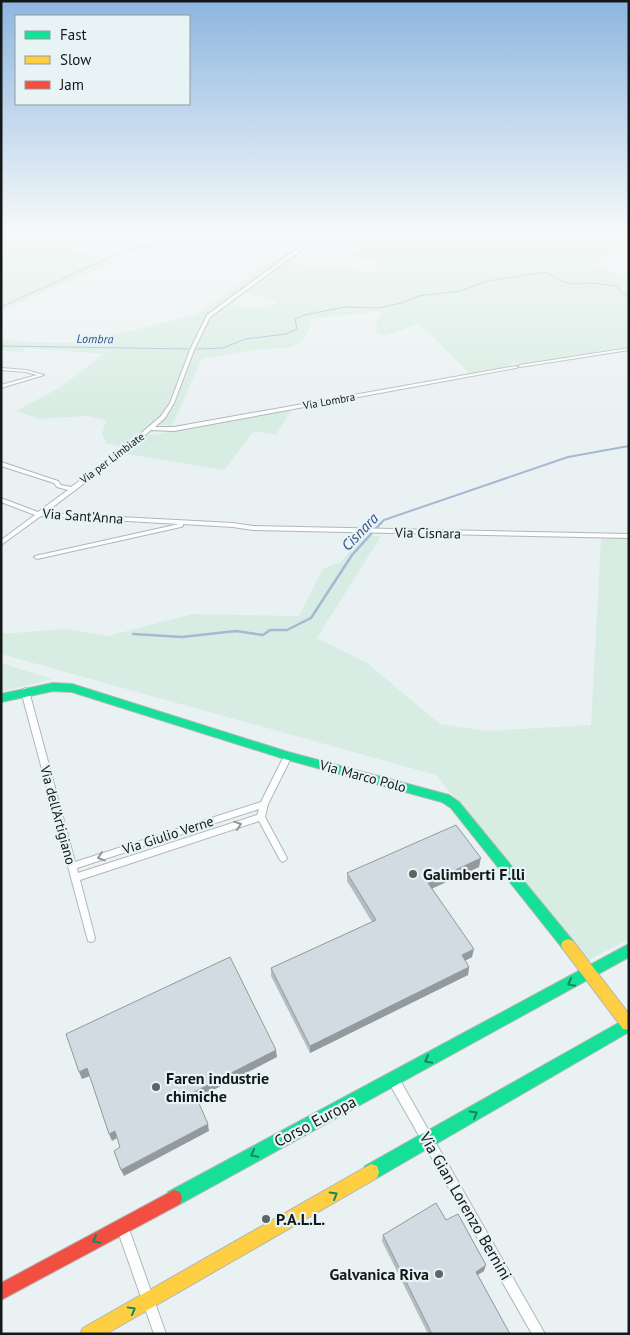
<svg xmlns="http://www.w3.org/2000/svg" width="630" height="1335" viewBox="0 0 630 1335" font-family="'PT Sans',sans-serif">
<rect width="100%" height="100%" fill="#eaf1f2"/>
<g fill="#d7ece2" fill-rule="evenodd">
<path d="M 1,232 L 41,232 L 27,237 L 114,262 L 1,311 L 1,300 L 42,283 L 1,299 L 1,265 L 4,266 L 1,264 Z"/>
<path d="M 380,233 L 408,237 L 432,234 L 558,247 L 575,236 L 629,240 L 629,247 L 591,264 L 629,278 L 629,346 L 530,365 L 513,362 L 507,369 L 471,375 L 419,324 L 385,336 L 376,333 L 377,320 L 382,311 L 311,319 C 306,356 279,346 253,350 C 235,352 219,357 202,359 L 172,426 C 152,420 139,435 124,447 L 106,443 L 102,434 L 106,420 L 87,416 L 39,419 L 16,411 L 59,388 L 104,354 L 26,348 L 21,353 L 1,350 L 1,340 C 30,341 84,348 109,336 L 196,315 L 270,263 L 285,255 L 285,251 L 297,256 L 290,264 L 375,272 L 382,261 L 349,258 ZM 246,292 L 277,301 L 277,302 C 262,312 248,309 232,303 Z"/>
<path d="M 292,409 L 276,435 L 254,431 L 224,470 L 128,454 L 126,451 L 146,436 Z"/>
<path d="M 363,536 L 381,536 L 317,638 L 367,663 L 440,724 L 487,731 L 591,725 L 601,538 L 629,538 L 629,939 L 587,961 L 436,775 L 1,654 L 1,634 L 65,629 L 108,636 L 193,614 L 299,616 L 322,570 L 331,565 L 340,563 Z"/>
<path d="M 1,663 L 52,679 L 1,692 Z"/>
</g>
<g fill="none" stroke-linecap="round" stroke-linejoin="round">
<g stroke="#a5b8d4" stroke-width="1">
<path d="M 1,307 L 128,249 L 151,246"/>
<path d="M 1,346 L 188,349"/>
<path d="M 197,349 L 223,348 L 245,339 L 286,334 L 297,329 L 295,319 L 304,315 L 346,307 L 379,308 L 401,303 L 418,296 L 460,291 L 487,281 L 539,273 L 548,273 L 561,281 L 574,284 L 592,283 L 617,286 L 621,293 L 629,296"/>
</g>
<path stroke="#a5b8d4" stroke-width="2" d="M 380,524 L 384,520 L 568,457 L 629,446"/>
<path stroke="#a5b8d4" stroke-width="2.5" d="M 133,634 L 182,637 L 236,631 L 263,635 L 270,630 L 287,630 L 311,618 L 352,555 L 381,523"/>
<defs>
<g id="street">
<path d="M 320,232 L 325,232 L 210,317 L 194,350 L 174,403 L 165,418 L 155,427 L 174,427 L 516,366 L 518,367 L 516,368 L 174,431 L 151,430 L 128,450 L 45,513 L 233,523 L 253,526 L 629,534 L 629,538 L 253,530 L 233,527 L 183,524 L 183,526 L 181,527 L 37,559 L 34,557 L 35,556 L 179,524 L 41,516 L 1,545 L 1,540 L 35,515 L 1,502 L 1,498 L 38,512 L 68,490 L 57,487 L 54,483 L 1,466 L 1,462 L 58,481 L 61,485 L 71,487 L 124,448 L 161,416 L 170,403 L 190,350 L 207,315 Z"/>
<path d="M 629,348 L 629,350 L 520,367 L 518,366 L 520,365 Z"/>
<path d="M 1,368 L 26,370 L 44,375 L 1,388 L 1,385 L 37,375 L 26,372 L 1,370 Z"/>
<path d="M 25,688 L 29,691 L 75,862 L 261,802 L 285,754 L 291,754 L 292,756 L 268,804 L 265,817 L 287,858 L 286,860 L 283,862 L 280,860 L 259,821 L 80,880 L 95,938 L 94,941 L 91,942 L 88,941 L 21,691 ZM 259,809 L 257,815 L 78,873 L 77,868 Z"/>
<path d="M 393,1074 L 397,1075 L 545,1334 L 532,1334 L 389,1083 L 388,1079 L 389,1075 Z"/>
<path d="M 122,1220 L 126,1222 L 128,1226 L 166,1334 L 154,1334 L 116,1226 L 118,1222 Z"/>
</g>
<g id="fast">
<path d="M 53,683 L 72,684 L 288,752 L 449,795 L 459,802 L 573,941 L 575,945 L 573,949 L 568,951 L 563,949 L 451,808 L 442,802 L 288,760 L 72,692 L 53,691 L 1,702 L 1,694 Z"/>
<path d="M 629,944 L 629,957 L 180,1204 L 174,1206 L 168,1204 L 166,1198 L 168,1192 Z"/>
<path d="M 629,1017 L 629,1032 L 377,1178 L 371,1180 L 365,1178 L 363,1172 L 365,1166 Z"/>
</g>
<g id="slow">
<path d="M 568,939 L 573,941 L 629,1014 L 629,1030 L 623,1029 L 563,949 L 561,945 L 563,941 Z"/>
<path d="M 371,1164 L 377,1166 L 379,1172 L 377,1178 L 106,1334 L 80,1334 L 83,1328 Z"/>
</g>
<path id="jam" d="M 174,1190 L 180,1192 L 182,1198 L 180,1204 L 1,1300 L 1,1283 Z"/>
</defs>
<use href="#street" stroke="#b1b7b8" stroke-width="2"/>
<use href="#fast" stroke="#b1b7b8" stroke-width="2"/>
<use href="#slow" stroke="#b1b7b8" stroke-width="2"/>
<use href="#jam" stroke="#b1b7b8" stroke-width="2"/>
<use href="#street" fill="#fcfdfd" fill-rule="evenodd"/>
<use href="#fast" fill="#16e098" fill-rule="evenodd"/>
<use href="#slow" fill="#ffcf43" fill-rule="evenodd"/>
<use href="#jam" fill="#f24e42" fill-rule="evenodd"/>
</g>
<g fill="#b3bdc2">
<path d="M 479,867 L 432,888 L 472,957 L 465,961 L 469,967 L 468,975 L 310,1053 L 271,976 L 271,968 L 372,922 L 347,881 L 347,873 Z"/>
<path d="M 446,1220 L 484,1271 L 478,1275 L 510,1334 L 428,1334 L 382,1241 L 383,1235 Z"/>
</g>
<g fill="#929a9e">
<path d="M 481,858 L 479,867 L 427,891 L 428,883 Z"/>
<path d="M 474,949 L 472,957 L 460,963 L 462,955 Z"/>
<path d="M 469,967 L 468,975 L 310,1053 L 310,1046 Z"/>
<path d="M 276,1050 L 277,1057 L 196,1099 L 194,1092 Z"/>
<path d="M 87,1068 L 90,1076 L 82,1079 L 79,1072 Z"/>
<path d="M 208,1124 L 209,1131 L 124,1176 L 121,1170 Z"/>
<path d="M 115,1131 L 117,1138 L 112,1141 L 109,1134 Z"/>
<path d="M 486,1265 L 484,1271 L 474,1277 L 476,1272 Z"/>
</g>
<g fill="#d0dce2" stroke="#929a9e">
<path d="M 456,825 L 481,858 L 428,883 L 474,949 L 462,955 L 469,967 L 310,1046 L 271,968 L 376,920 L 347,873 Z"/>
<path d="M 230,957 L 276,1050 L 194,1092 L 208,1124 L 121,1170 L 114,1151 L 120,1147 L 115,1131 L 109,1134 L 87,1068 L 79,1072 L 66,1034 Z"/>
<path d="M 436,1203 L 446,1220 L 458,1214 L 486,1265 L 476,1272 L 510,1334 L 432,1334 L 383,1235 Z"/>
</g>
<defs><path id="oneway-chevron" d="M-2-3.5L2.5 0L-2 3.5" fill="none" stroke-width="1.6" stroke-linecap="round" stroke-linejoin="round" transform="scale(1.25)"/></defs>
<g stroke="#949696">
<use href="#oneway-chevron" transform="translate(238 825) rotate(-18)"/>
<use href="#oneway-chevron" transform="translate(101 857) rotate(162)"/>
</g>
<g stroke="#15865f">
<use href="#oneway-chevron" transform="translate(571 983) rotate(152)"/>
<use href="#oneway-chevron" transform="translate(428 1060) rotate(152)"/>
<use href="#oneway-chevron" transform="translate(474 1114) rotate(-30)"/>
<use href="#oneway-chevron" transform="translate(254 1154) rotate(152)"/>
<use href="#oneway-chevron" transform="translate(334 1195) rotate(-30)"/>
<use href="#oneway-chevron" transform="translate(96 1240) rotate(151)"/>
<use href="#oneway-chevron" transform="translate(132 1310) rotate(-29)"/>
</g>
<linearGradient id="sky" x2="0" y2="1"><stop stop-color="#8db6e0"/><stop offset="0.55" stop-color="#f6f9f9"/><stop offset="1" stop-color="#f6f9f9" stop-opacity="0"/></linearGradient>
<rect width="630" height="419" fill="url(#sky)"/>
<g fill="#5f6465" stroke="#e7f3f5" stroke-width="2">
<circle cx="413" cy="874" r="5"/>
<circle cx="156" cy="1087" r="5"/>
<circle cx="266" cy="1219" r="5"/>
<circle cx="439" cy="1274" r="5"/>
</g>
<g text-anchor="middle" stroke-width="4.5" stroke-linejoin="round" paint-order="stroke">
<g font-size="11" fill="#141819" stroke="#e7f3f5">
<text transform="translate(329 401) rotate(-10)" y="4">Via Lombra</text>
<text transform="translate(112 458) rotate(-37)" y="4">Via per Limbiate</text>
</g>
<g font-size="12" font-style="italic" fill="#345287" stroke="#e7f3f5">
<text transform="translate(95 339) rotate(1)" y="4">Lombra</text>
</g>
<g font-size="14" fill="#141819" stroke="#e7f3f5">
<text transform="translate(83 516) rotate(4)" y="5">Via Sant'Anna</text>
<text transform="translate(428 533) rotate(1)" y="5">Via Cisnara</text>
<text transform="translate(363 776) rotate(15)" y="5">Via Marco Polo</text>
<text transform="translate(58 815) rotate(75)" y="5">Via dell'Artigiano</text>
<text transform="translate(168 835) rotate(-18)" y="5">Via Giulio Verne</text>
</g>
<g font-size="15" font-style="italic" fill="#345287" stroke="#e7f3f5">
<text transform="translate(360 532) rotate(-46)" y="5">Cisnara</text>
</g>
<g font-size="16" font-weight="bold" fill="#141819" stroke="#e7f3f5" text-anchor="start">
<text x="423" y="880">Galimberti F.lli</text>
<text x="166" y="1084">Faren industrie<tspan x="166" dy="18">chimiche</tspan></text>
<text x="276" y="1225">P.A.L.L.</text>
<text x="429" y="1280" text-anchor="end">Galvanica Riva</text>
</g>
<g font-size="16" fill="#141819" stroke="#e7f3f5">
<text transform="translate(315 1121) rotate(-28)" y="6">Corso Europa</text>
<text transform="translate(466 1206) rotate(60)" y="6">Via Gian Lorenzo Bernini</text>
</g>
</g>
<rect width="630" height="1335" fill="none" stroke="#141819" stroke-width="5"/>
<rect x="15" y="15" width="175" height="90" fill="#e7f3f5" stroke="#939b9d"/>
<rect x="25" y="31" width="25" height="8" fill="#16e098" stroke="#939b9d"/>
<text x="60" y="40" font-size="15" fill="#141819">Fast</text>
<rect x="25" y="56" width="25" height="8" fill="#ffcf43" stroke="#939b9d"/>
<text x="60" y="65" font-size="15" fill="#141819">Slow</text>
<rect x="25" y="81" width="25" height="8" fill="#f24e42" stroke="#939b9d"/>
<text x="60" y="90" font-size="15" fill="#141819">Jam</text>
</svg>
